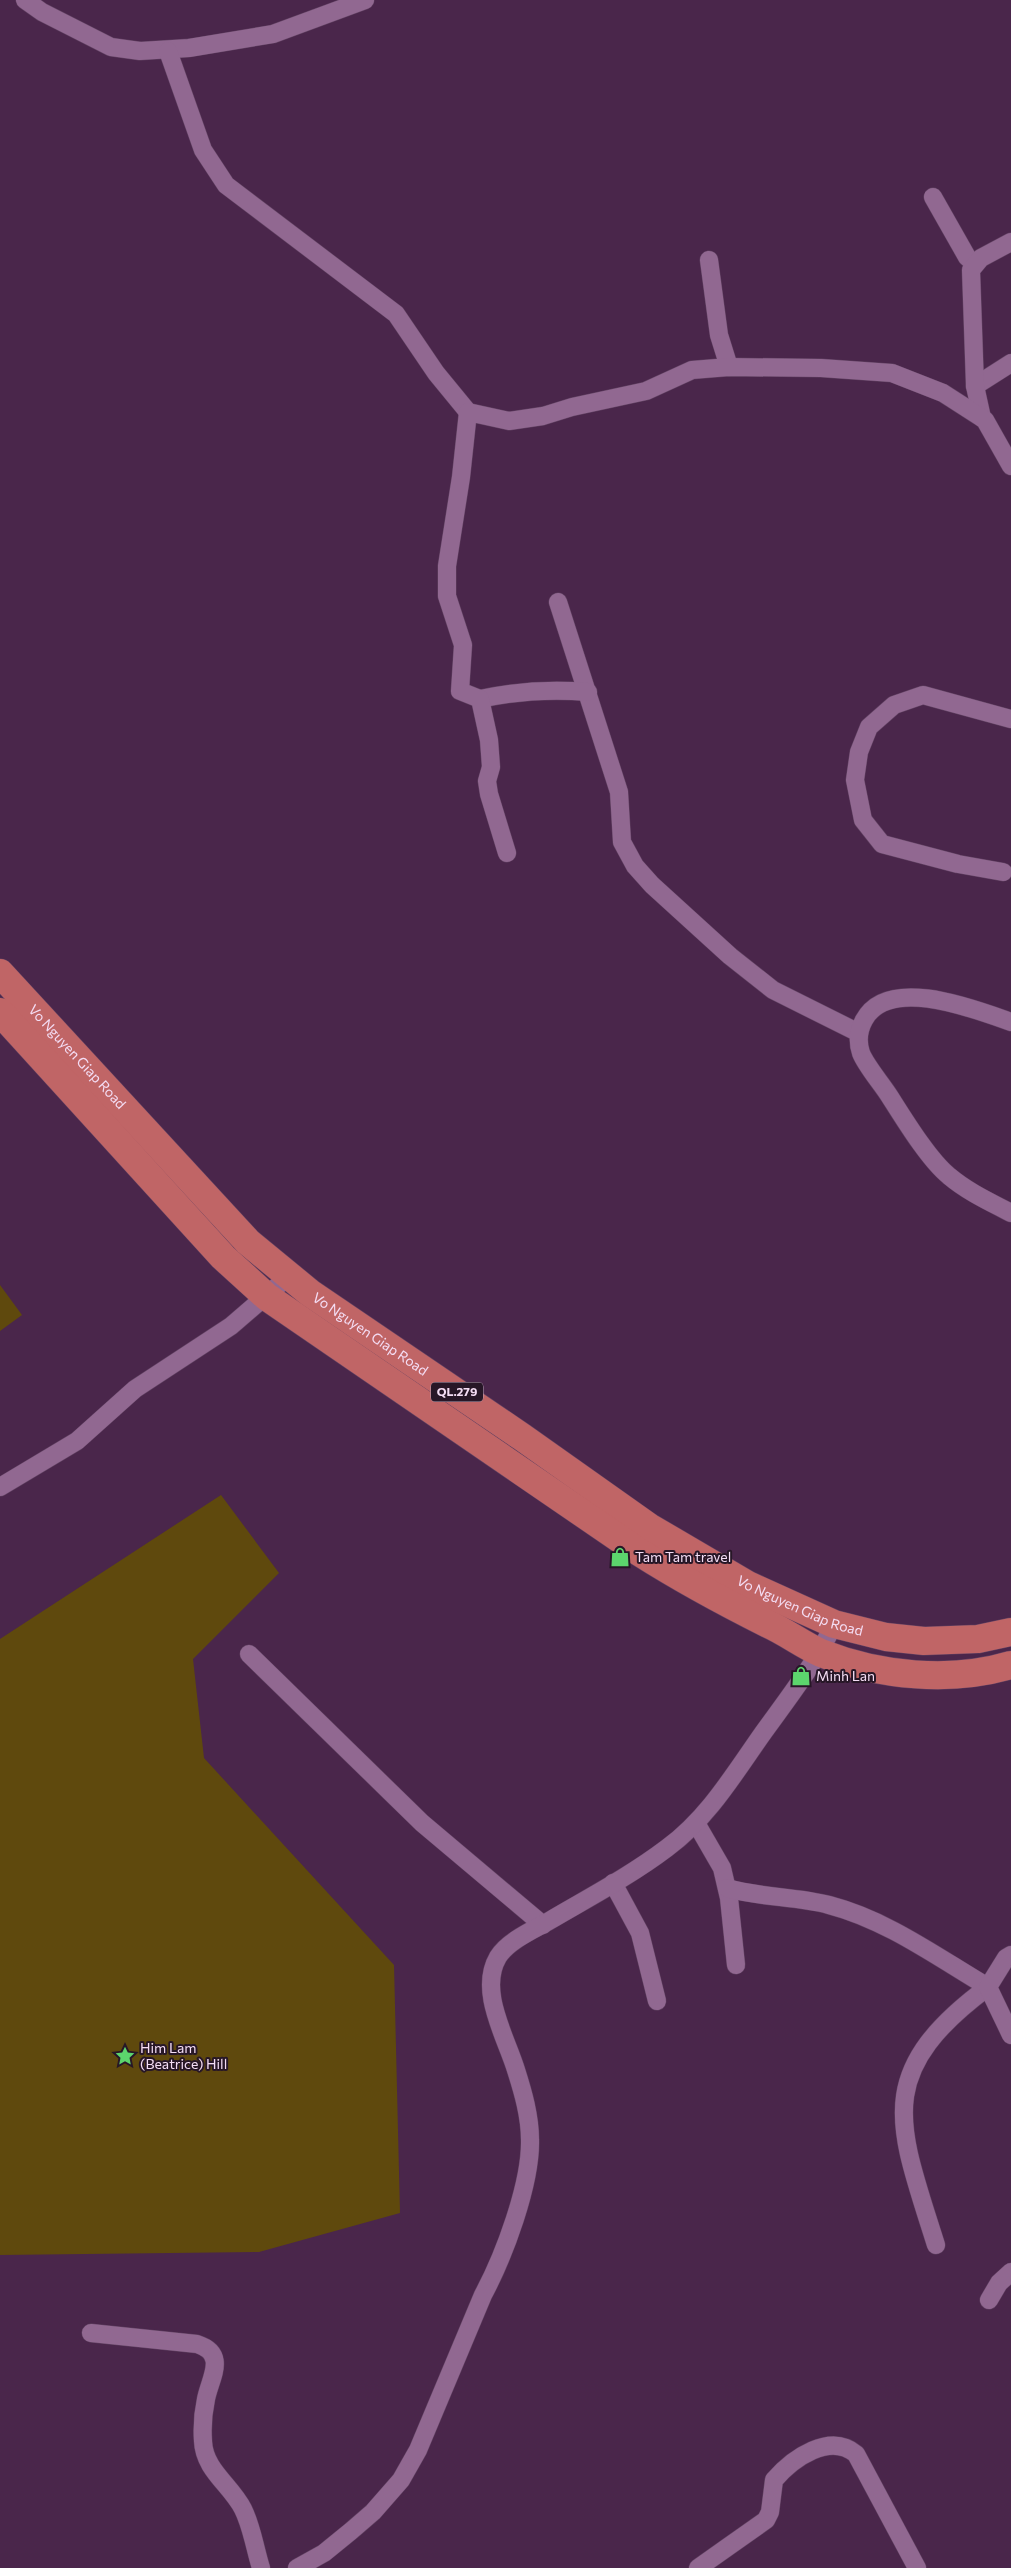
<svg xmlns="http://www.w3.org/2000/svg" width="1011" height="2568" viewBox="0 0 1011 2568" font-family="Commissioner,sans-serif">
<rect width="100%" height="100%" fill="#4a264b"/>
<g fill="#5f490d">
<path d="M 0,1285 L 22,1315 L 0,1331 Z"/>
<path d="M 221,1495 L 279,1573 L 193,1659 L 204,1758 L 394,1965 L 400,2213 L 259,2252 L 0,2255 L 0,1639 Z"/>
</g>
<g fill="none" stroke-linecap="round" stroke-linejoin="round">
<defs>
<g id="minor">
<path d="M 25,0 L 42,12 L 111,47 L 140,51 L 189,48 L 273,34 L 365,0"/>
<path d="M 168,51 L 203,150 L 226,185 L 396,314 L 436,373 L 468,412"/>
<path d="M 933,197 L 967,257 L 975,264"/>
<path d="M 709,260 L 719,335 L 729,367"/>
<path d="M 975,386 L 1011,363"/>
<path d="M 982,418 L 975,386 L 971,270 L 981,258 L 1011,242"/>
<path d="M 558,602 L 619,792 L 622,842 L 635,866 L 652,885 L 730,956 L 773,990 L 857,1032"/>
<path d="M 480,699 C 516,691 551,689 588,692"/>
<path d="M 507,853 L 489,794 L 487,781 L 491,767 L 489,740 L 480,699 L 460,691 L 463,645 L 447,596 L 447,566 L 461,477 L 468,412 L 509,421 L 543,416 L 572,407 L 646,391 L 692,370 L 729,367 L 821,368 L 892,373 L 943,393 L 985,420 L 1011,466"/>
<path d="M 1003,872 L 958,864 L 882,844 L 863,820 L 855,780 L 859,752 L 869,727 L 894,705 L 923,695 L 1011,719"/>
<path d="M 1011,1022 C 974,1009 888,975 864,1020 C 858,1031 857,1041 861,1053 C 866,1066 882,1084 890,1097 C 904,1119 929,1160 949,1176 C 968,1192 990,1202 1011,1213"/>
<path d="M 0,1487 L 77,1441 L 135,1389 L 231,1326 L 289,1276"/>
<path d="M 249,1654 L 422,1823 L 543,1925"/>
<path d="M 696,1823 L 722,1868 L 729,1898 L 736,1965"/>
<path d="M 613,1883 L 640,1933 L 657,2001"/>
<path d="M 727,1888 C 761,1898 796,1896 829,1905 C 887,1920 937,1957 988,1987 C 872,2073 898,2124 936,2245"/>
<path d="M 1011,1955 L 1006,1958 L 988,1987 L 1011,2035"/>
<path d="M 989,2300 L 999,2283 L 1011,2272"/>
<path d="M 91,2333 L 197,2344 C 228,2354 210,2378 206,2399 C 203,2413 202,2427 203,2441 C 204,2470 231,2485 243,2509 C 252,2527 255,2549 261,2568"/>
<path d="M 297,2568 L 324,2553 L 351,2531 L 373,2512 L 401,2480 L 418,2450 L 483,2295 C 504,2256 531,2184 530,2140 C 530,2116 523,2092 516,2070 C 506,2037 478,1991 498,1957 C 508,1941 533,1930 549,1921 C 588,1898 630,1876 667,1848 C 708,1818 734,1774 763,1733 C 789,1697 815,1664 834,1624"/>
<path d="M 698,2568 L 766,2520 L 770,2512 L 774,2480 C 793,2458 830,2432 856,2454 L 917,2568"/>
</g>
<g id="trunk">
<path id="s1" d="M 0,973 L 248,1242 L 310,1293 L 522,1437 L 649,1527 L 748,1585 L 834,1624 L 886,1637 L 924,1641 L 978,1639 L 1011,1632"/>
<path d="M 0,1012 L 223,1257 L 267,1297 L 639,1552 C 680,1578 724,1602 768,1624 C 786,1632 803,1645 821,1653 C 879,1676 951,1683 1011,1665"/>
</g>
</defs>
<use href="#minor" stroke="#624363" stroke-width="19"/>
<use href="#trunk" stroke="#624363" stroke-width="29"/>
<use href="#minor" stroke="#916891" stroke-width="18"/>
<use href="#trunk" stroke="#c06566" stroke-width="28"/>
</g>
<defs>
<symbol id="shop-bare" viewBox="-9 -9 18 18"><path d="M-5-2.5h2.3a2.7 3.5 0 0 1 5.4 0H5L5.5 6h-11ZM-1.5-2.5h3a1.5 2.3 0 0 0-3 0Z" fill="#5cd56d" stroke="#271727" stroke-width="2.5" paint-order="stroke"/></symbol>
<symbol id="sight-bare" viewBox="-9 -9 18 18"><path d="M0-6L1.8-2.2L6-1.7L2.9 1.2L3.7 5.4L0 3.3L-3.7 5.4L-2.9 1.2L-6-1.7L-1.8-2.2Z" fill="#5cd56d" stroke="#271727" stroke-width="2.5" paint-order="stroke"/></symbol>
</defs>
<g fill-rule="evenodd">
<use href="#shop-bare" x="606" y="1543" width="28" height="28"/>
<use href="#shop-bare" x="787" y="1662" width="28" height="28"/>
<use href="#sight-bare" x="111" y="2042" width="28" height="28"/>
</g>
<g text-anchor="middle" stroke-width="4" stroke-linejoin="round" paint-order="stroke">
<rect fill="#271727" stroke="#b6a2b6" stroke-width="1" x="431" y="1382.5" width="52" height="19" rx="4"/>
<g font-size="12" font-weight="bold" fill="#f4ddf4">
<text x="457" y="1396">QL.279</text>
</g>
<g font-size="14" fill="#f4ddf4" stroke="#271727">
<text dy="5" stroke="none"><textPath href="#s1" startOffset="114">Vo Nguyen Giap Road</textPath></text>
<text dy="5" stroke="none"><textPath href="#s1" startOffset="519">Vo Nguyen Giap Road</textPath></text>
<text dy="5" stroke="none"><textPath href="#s1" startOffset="1029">Vo Nguyen Giap Road</textPath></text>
</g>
<g font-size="14" fill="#f4ddf4" stroke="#271727" text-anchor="start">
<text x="635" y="1562">Tam Tam travel</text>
<text x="816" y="1681">Minh Lan</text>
<text x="140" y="2053">Him Lam<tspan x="140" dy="16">(Beatrice) Hill</tspan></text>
</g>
</g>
</svg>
